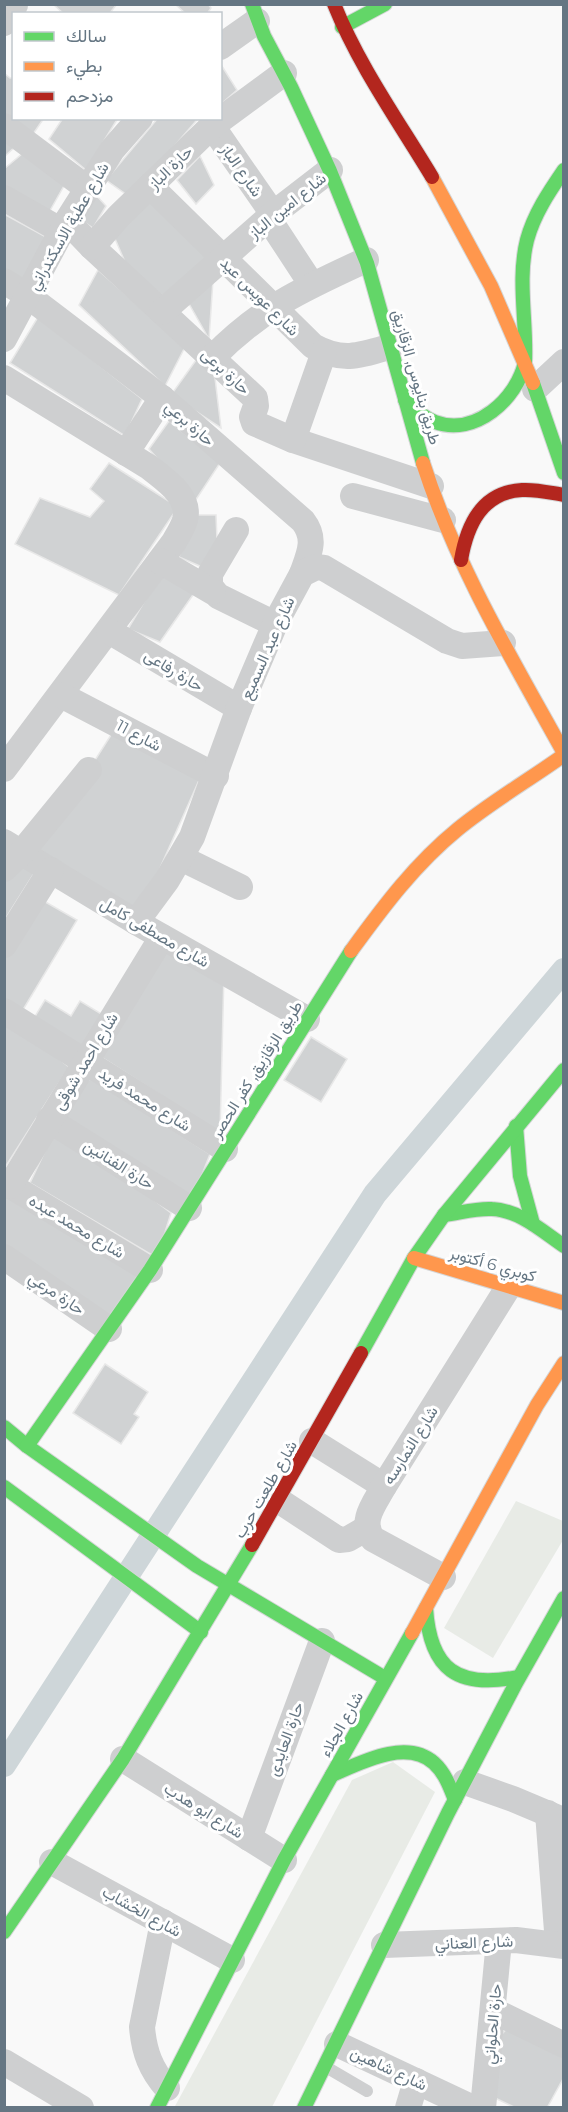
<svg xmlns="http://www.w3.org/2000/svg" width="568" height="2112" viewBox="0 0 568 2112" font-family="Montserrat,Vazirmatn,sans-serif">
<rect width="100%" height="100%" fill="#f9f9f9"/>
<g fill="#e8ebe6">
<path d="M 516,1501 L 563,1521 L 563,1540 L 493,1658 L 444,1628 Z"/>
<path d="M 393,1762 L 435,1792 L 272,2107 L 174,2108 L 352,1780 Z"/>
</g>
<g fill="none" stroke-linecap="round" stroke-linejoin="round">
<path stroke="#ced6d9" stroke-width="24" d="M 4,1765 L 375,1194 L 564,970"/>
</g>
<g fill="#d0d2d3" stroke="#e8e8e8" stroke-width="1.5">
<path d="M 53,4 L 117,4 L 109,14 L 64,14 Z"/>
<path d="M 175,4 L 208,4 L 211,8 L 207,14 L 186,14 Z"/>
<path d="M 220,63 L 237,90 L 220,105 Z"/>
<path d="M 4,73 L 10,78 L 14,78 L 14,118 L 44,118 L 31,137 L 4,118 Z"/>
<path d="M 63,118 L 118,118 L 86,170 L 49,139 Z"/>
<path d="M 158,118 L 194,118 L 196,121 L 130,197 L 106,180 Z"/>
<path d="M 4,136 L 18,144 L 4,157 Z"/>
<path d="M 22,154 L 65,184 L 48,214 L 4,189 L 4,169 Z"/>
<path d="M 200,156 L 214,185 L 196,204 L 177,180 Z"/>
<path d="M 95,194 L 106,206 L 93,228 L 77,217 Z"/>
<path d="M 147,199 L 213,256 L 167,299 L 128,269 L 113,234 Z"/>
<path d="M 4,214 L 46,237 L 25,284 L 4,270 Z"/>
<path d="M 98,270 L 185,347 L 165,386 L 79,305 Z"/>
<path d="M 213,280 L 209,339 L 188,302 Z"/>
<path d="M 38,317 L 142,399 L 125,436 L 10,363 Z"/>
<path d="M 199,356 L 215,378 L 221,428 L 171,395 Z"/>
<path d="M 169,421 L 220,463 L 195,501 L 149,449 Z"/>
<path d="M 109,463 L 178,507 L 119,595 L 15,544 L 40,498 L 90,517 L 104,501 L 90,489 Z"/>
<path d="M 192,515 L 216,515 L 217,540 L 202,567 L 179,557 Z"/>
<path d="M 160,575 L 195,592 L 160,642 L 128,629 Z"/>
<path d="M 118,724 L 204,769 L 136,922 L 38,850 Z"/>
<path d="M 40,864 L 4,921 L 4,869 Z"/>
<path d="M 35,896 L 77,920 L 18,1018 L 4,1010 L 4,947 Z"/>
<path d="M 155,948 L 224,972 L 220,1133 L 101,1057 Z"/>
<path d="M 45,1000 L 71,1016 L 80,1001 L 103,1015 L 79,1053 L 31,1023 Z"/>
<path d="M 4,1016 L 69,1067 L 4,1169 Z"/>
<path d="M 311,1037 L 347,1059 L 321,1102 L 284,1080 Z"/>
<path d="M 91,1078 L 210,1154 L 189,1208 L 49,1120 Z"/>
<path d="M 57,1126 L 171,1213 L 157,1258 L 30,1183 Z"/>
<path d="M 4,1185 L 150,1270 L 109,1329 L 4,1257 Z"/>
<path d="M 105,1364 L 148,1392 L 134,1414 L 139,1417 L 121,1444 L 73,1413 Z"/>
<path d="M 510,2025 L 564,2052 L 564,2077 L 547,2108 L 516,2108 L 495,2098 L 502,2034 Z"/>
</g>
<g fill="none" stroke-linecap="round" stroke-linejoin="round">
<defs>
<g id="fast">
<path d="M 252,4 L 264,36 L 291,87 L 330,171 L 367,263 L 423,463"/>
<path d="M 342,27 L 385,4"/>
<path d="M 533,383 L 564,473"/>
<path d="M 405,400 C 414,408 423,418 435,422 C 475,437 517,399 525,362 C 527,322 517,280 527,240 C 534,214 549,192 564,170"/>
<path d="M 516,1126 L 520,1176 L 533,1224"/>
<path d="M 444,1215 C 460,1213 476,1208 492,1209 C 519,1210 542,1231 564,1246"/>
<path d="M 361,1353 L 414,1258 L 444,1215 L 564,1070"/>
<path d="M 4,1427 L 27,1446 L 197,1566 L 385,1678"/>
<path d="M 27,1446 L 150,1270 L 351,951"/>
<path d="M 4,1487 L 201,1632"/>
<path d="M 426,1608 C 430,1670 458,1689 518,1677"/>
<path d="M 332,1775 C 360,1763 406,1738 434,1763 C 445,1773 450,1787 455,1800"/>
<path d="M 4,1932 L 123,1759 L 252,1545"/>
<path d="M 157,2108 L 284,1860 L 412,1633"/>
<path d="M 304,2108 L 448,1813 L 516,1683 L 564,1598"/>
</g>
<g id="slow">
<path d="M 432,177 L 491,286 L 533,383"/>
<path d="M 423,463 C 456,566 512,659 564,753"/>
<path d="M 351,951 C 383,907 415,864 458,829 C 491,802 529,780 564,755"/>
<path d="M 414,1258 L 564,1303"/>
<path d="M 412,1633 L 537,1405 L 564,1363"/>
</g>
<g id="jam">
<path d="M 334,4 C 359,66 397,119 432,177"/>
<path d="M 461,560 C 467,525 482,492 522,490 C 536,489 551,493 564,495"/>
<path d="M 252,1545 L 361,1353"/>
</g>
</defs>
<use href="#fast" stroke="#d5d6d7" stroke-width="16"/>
<use href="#slow" stroke="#d5d6d7" stroke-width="16"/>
<use href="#jam" stroke="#d5d6d7" stroke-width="16"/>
<path stroke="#cecfd0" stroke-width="12" d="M 326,2067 L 367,2091"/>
<g stroke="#cecfd0" stroke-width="26">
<path d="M 4,23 L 15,5"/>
<path d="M 220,47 L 257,21"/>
<path d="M 4,126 L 88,189"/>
<path d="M 212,126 L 273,214"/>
<path d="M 150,186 L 313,346 C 343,363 362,355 392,346"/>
<path d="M 4,198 L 62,231"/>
<path d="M 268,218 L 312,285"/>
<path d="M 67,221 L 92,247 L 255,398 L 256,406 L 252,417 L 254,423 L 293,440 L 431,486"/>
<path d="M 92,247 L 119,216 L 212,126 L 284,73"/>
<path d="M 4,281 L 28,296 L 162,398 L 303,521 C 317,539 309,554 302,574"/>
<path d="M 162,312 L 273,214 L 330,170"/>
<path d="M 4,339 L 67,221 L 112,150 L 140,118"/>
<path d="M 212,358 C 262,307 303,289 366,260"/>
<path d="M 4,378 L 149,467 C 165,480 191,496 185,520 C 183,527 178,535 174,542 L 4,769"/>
<path d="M 535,389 L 564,362"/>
<path d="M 293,440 L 324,352"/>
<path d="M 126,453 L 162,398"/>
<path d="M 353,496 L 443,520"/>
<path d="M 236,530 L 210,574 L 210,586 L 218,596 L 275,624"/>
<path d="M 160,561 L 213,592"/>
<path d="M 109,631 L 239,708"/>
<path d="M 61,695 L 216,776"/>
<path d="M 4,842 L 136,922 L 307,1019"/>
<path d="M 181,858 L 240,887"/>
<path d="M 4,869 L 22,852 L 89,770"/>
<path d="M 136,922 L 167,880 L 192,837 L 239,708 L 275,624 L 302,574 L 316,567 L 324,568 L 447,641 L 462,646 L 503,643"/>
<path d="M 4,945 L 51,870"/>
<path d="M 4,1011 L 225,1149"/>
<path d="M 49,1120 L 189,1208"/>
<path d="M 4,1182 L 150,1270"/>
<path d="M 10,1186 L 162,937"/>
<path d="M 4,1257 L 109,1329"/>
<path d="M 312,1441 L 384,1486"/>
<path d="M 278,1500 L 339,1540 L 348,1539 L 367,1528"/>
<path d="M 443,1577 L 373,1539 C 359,1521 375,1503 384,1486 L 509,1286"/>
<path d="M 123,1759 L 284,1860"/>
<path d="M 465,1782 L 513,1799 L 563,1820"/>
<path d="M 548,1813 L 558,1944"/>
<path d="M 249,1838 L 322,1641"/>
<path d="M 52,1862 L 232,1960"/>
<path d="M 163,1922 L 142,2027 C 144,2052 151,2070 167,2088"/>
<path d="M 384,1945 L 516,1940 L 564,1946"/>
<path d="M 494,2011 L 564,2045"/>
<path d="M 337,2044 L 473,2108"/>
<path d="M 4,2062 L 81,2108"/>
<path d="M 408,2108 L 416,2081"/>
<path d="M 483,2108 L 499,1941"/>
</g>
<use href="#fast" stroke="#63d668" stroke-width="14"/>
<use href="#slow" stroke="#ff974d" stroke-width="14"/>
<use href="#jam" stroke="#b3261e" stroke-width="14"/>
</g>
<g text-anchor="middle" stroke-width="6" stroke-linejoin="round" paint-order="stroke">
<g font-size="16" fill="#657683" stroke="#fff">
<text transform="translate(170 167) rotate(-44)" y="6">حارة الباز</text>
<text transform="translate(242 170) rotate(55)" y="6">شارع الباز</text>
<text transform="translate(287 205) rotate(-39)" y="6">شارع امين الباز</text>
<text transform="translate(68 226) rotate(-60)" y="6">شارع عطية الاسكندراني</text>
<text transform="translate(260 296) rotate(45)" y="6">شارع عويس عيد</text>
<text transform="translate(226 371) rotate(43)" y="6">حارة برعى</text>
<text transform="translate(417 377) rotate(74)" y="6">طريق بنايوس, الزقازيق</text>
<text transform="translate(190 423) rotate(41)" y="6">حارة برعي</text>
<text transform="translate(267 648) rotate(-66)" y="6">شارع عبد السميع</text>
<text transform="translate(174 670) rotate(31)" y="6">حارة رفاعى</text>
<text transform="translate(139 735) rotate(28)" y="6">شارع 11</text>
<text transform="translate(155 932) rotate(30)" y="6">شارع مصطفى كامل</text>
<text transform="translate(85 1061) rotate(-59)" y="6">شارع احمد شوقى</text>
<text transform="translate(256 1069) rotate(-58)" y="6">طريق الزقازيق, كفر الحصر</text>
<text transform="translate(145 1099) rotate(32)" y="6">شارع محمد فريد</text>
<text transform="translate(119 1164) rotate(32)" y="6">حارة الفنانين</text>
<text transform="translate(77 1226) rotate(31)" y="6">شارع محمد عبده</text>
<text transform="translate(493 1264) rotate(16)" y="6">كوبري 6 أكتوبر</text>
<text transform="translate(57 1293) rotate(34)" y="6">حارة مرعي</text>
<text transform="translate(410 1445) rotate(-58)" y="6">شارع النمارسه</text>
<text transform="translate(265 1489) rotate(-60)" y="6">شارع طلعت حرب</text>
<text transform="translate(341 1724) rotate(-61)" y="6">شارع الجلاء</text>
<text transform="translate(285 1739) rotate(-70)" y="6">حارة العايدى</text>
<text transform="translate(204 1810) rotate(32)" y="6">شارع ابو هدب</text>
<text transform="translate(142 1911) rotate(29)" y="6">شارع الخشاب</text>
<text transform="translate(474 1942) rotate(-2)" y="6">شارع العناني</text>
<text transform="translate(492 2024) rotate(-85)" y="6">حارة الحلواني</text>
<text transform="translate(389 2068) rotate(25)" y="6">شارع شاهين</text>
</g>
</g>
<rect width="568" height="2112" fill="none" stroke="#657683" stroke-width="12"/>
<rect x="12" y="12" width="210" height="108" fill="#ffffff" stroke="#c1c8cd" stroke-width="1.5"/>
<rect x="24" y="32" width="30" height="9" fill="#63d668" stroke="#c1c8cd" stroke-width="1.5"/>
<text x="66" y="42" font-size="18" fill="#657683">سالك</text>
<rect x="24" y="62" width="30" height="9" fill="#ff974d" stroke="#c1c8cd" stroke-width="1.5"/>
<text x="66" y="72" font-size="18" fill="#657683">بطيء</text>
<rect x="24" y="92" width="30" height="9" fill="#b3261e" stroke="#c1c8cd" stroke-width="1.5"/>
<text x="66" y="102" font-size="18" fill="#657683">مزدحم</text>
</svg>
